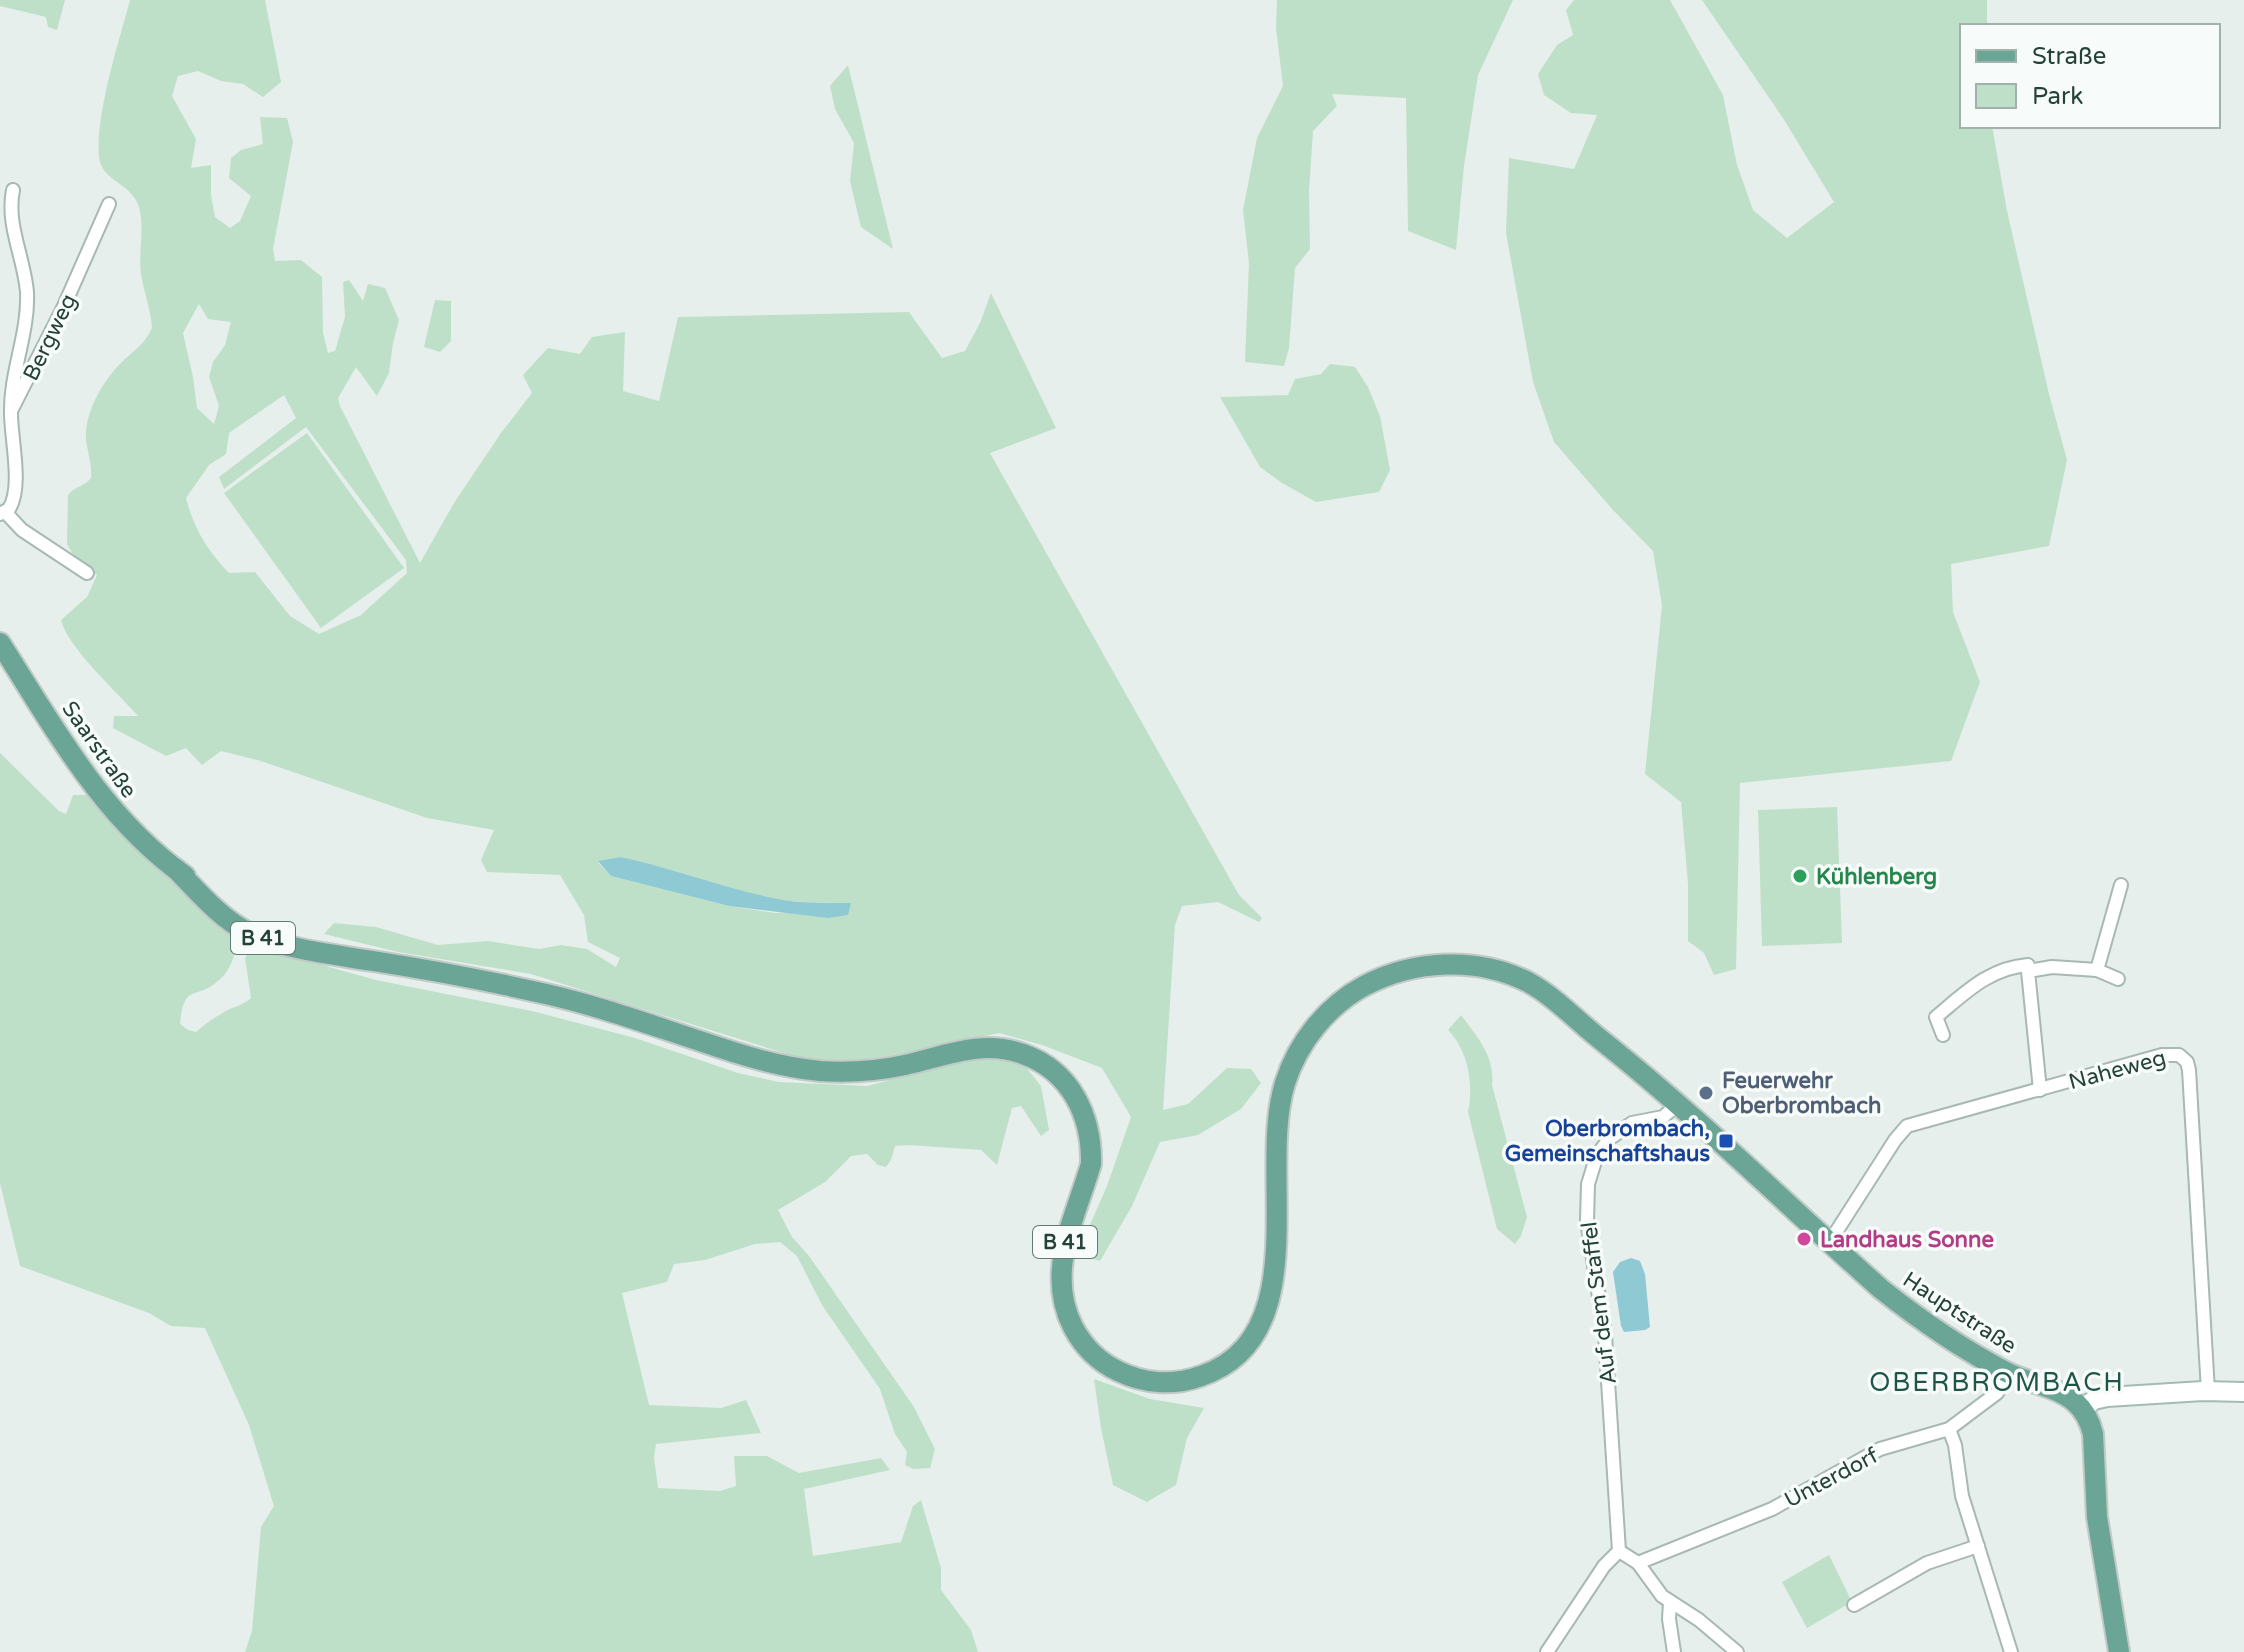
<svg xmlns="http://www.w3.org/2000/svg" width="2244" height="1652" viewBox="0 0 2244 1652" font-family="'Varela Round',sans-serif">
<rect width="100%" height="100%" fill="#e6efeb"/>
<g fill="#bfe0c8" fill-rule="evenodd">
<path d="M 0,0 L 65,0 L 57,30 L 48,27 L 46,17 L 0,6 Z"/>
<path d="M 130,0 L 265,0 L 281,82 L 263,97 L 243,84 L 221,81 L 198,71 L 178,76 L 172,96 L 196,139 L 191,168 L 211,165 L 211,195 L 215,217 L 230,228 L 240,221 L 251,196 L 229,178 L 231,158 L 241,150 L 263,144 L 260,117 L 287,118 L 293,142 L 273,249 L 275,261 L 301,260 L 322,277 L 323,333 L 328,353 L 335,351 L 345,317 L 343,282 L 349,280 L 363,301 L 368,284 L 385,288 L 399,320 L 393,343 L 389,373 L 377,396 L 356,367 L 338,398 L 340,406 L 420,563 L 454,503 L 501,433 L 532,393 L 523,375 L 548,348 L 580,354 L 592,337 L 625,332 L 623,391 L 659,401 L 678,317 L 909,312 L 942,358 L 965,351 L 980,323 L 991,293 L 1056,428 L 990,453 L 1239,895 L 1262,918 L 1259,922 L 1218,902 L 1182,906 L 1175,925 L 1163,1110 L 1188,1104 L 1227,1068 L 1251,1069 L 1261,1083 L 1241,1109 L 1198,1135 L 1160,1142 L 1132,1206 L 1100,1261 L 1077,1254 L 1107,1186 L 1131,1117 L 1102,1068 L 1042,1045 L 999,1033 L 919,1051 L 862,1060 L 806,1060 L 531,974 L 398,952 L 324,934 L 334,923 L 376,927 L 438,945 L 488,941 L 539,949 L 561,945 L 587,949 L 616,967 L 620,958 L 588,942 L 584,915 L 560,875 L 487,872 L 481,860 L 494,830 L 427,818 L 261,761 L 221,751 L 202,765 L 186,748 L 166,756 L 113,728 L 114,716 L 138,716 C 119,694 67,647 61,620 L 87,597 L 97,575 L 72,553 L 67,544 L 68,495 C 74,487 85,486 91,478 C 92,465 88,453 86,440 C 84,415 101,384 118,366 C 130,353 144,346 152,328 C 151,310 144,293 141,274 C 138,252 145,229 139,207 C 132,183 101,181 99,157 C 95,116 119,41 130,0 ZM 199,304 L 208,319 L 231,322 L 225,345 L 213,362 L 209,377 L 219,406 L 214,424 L 197,408 L 193,377 L 183,333 ZM 284,395 L 296,418 L 219,477 L 224,489 L 306,427 L 406,560 L 407,573 L 361,615 L 319,634 L 290,616 L 255,572 L 229,573 C 207,550 194,529 186,498 L 209,465 L 226,454 L 229,433 ZM 621,857 C 677,869 731,895 789,901 C 809,903 830,902 851,903 L 828,918 L 799,912 L 776,913 L 729,906 L 611,876 L 598,862 Z"/>
<path d="M 1277,0 L 1513,0 L 1478,75 L 1464,166 L 1456,250 L 1408,231 L 1406,98 L 1332,94 L 1337,106 L 1313,131 L 1309,191 L 1310,249 L 1295,268 L 1289,348 L 1284,366 L 1245,362 L 1249,263 L 1243,210 L 1257,138 L 1283,86 L 1276,28 Z"/>
<path d="M 1574,0 L 1670,0 L 1723,95 L 1737,165 L 1753,210 L 1787,238 L 1834,202 L 1783,118 L 1702,0 L 1987,0 L 1987,26 L 1962,26 L 1962,126 L 1992,126 L 2007,211 L 2049,394 L 2067,460 L 2049,546 L 1951,564 L 1953,612 L 1980,682 L 1951,761 L 1740,783 L 1736,969 L 1714,975 L 1704,953 L 1688,941 L 1688,884 L 1681,802 L 1645,774 L 1662,605 L 1653,551 L 1613,510 L 1554,442 L 1533,382 L 1506,233 L 1509,158 L 1574,169 L 1597,115 L 1571,113 L 1544,95 L 1538,74 L 1557,45 L 1573,35 L 1566,10 Z"/>
<path d="M 848,65 L 893,249 L 861,227 L 850,181 L 854,143 L 835,109 L 830,86 Z"/>
<path d="M 435,300 L 451,301 L 451,341 L 440,352 L 424,347 Z"/>
<path d="M 1330,364 L 1355,367 L 1368,387 L 1380,416 L 1390,470 L 1379,492 L 1316,502 L 1282,483 L 1260,467 L 1220,397 L 1288,395 L 1295,379 L 1321,374 Z"/>
<path d="M 307,433 L 404,568 L 321,628 L 224,493 Z"/>
<path d="M 0,753 L 59,811 L 66,814 L 73,795 L 88,795 L 111,823 L 220,922 L 239,936 C 235,953 232,970 218,981 C 195,1001 184,982 180,1024 L 188,1030 L 196,1032 C 205,1024 215,1017 226,1011 C 235,1006 242,1006 251,998 L 245,958 L 254,945 L 291,953 L 329,967 L 376,980 L 532,1011 L 635,1038 L 738,1073 L 779,1082 L 867,1086 L 986,1055 L 1025,1066 L 1041,1086 L 1049,1130 L 1041,1136 L 1021,1106 L 1012,1108 L 997,1165 L 981,1150 L 909,1145 L 895,1146 L 891,1160 L 886,1167 L 878,1165 L 867,1154 L 851,1156 L 825,1182 L 778,1210 L 792,1237 L 809,1256 L 914,1407 L 935,1449 L 930,1468 L 913,1469 L 905,1465 L 907,1452 L 895,1434 L 880,1389 L 822,1305 L 797,1256 L 780,1242 L 755,1244 L 705,1260 L 674,1264 L 667,1282 L 622,1293 L 649,1405 L 721,1408 L 746,1400 L 761,1433 L 656,1444 L 654,1457 L 658,1488 L 720,1491 L 736,1486 L 734,1456 L 767,1456 L 799,1473 L 881,1458 L 890,1470 L 804,1489 L 813,1556 L 901,1542 L 913,1506 L 921,1500 L 941,1568 L 941,1590 L 971,1630 L 978,1652 L 245,1652 L 252,1631 L 261,1527 L 274,1506 L 249,1425 L 205,1328 L 171,1326 L 149,1313 L 20,1266 L 0,1183 Z"/>
<path d="M 1837,807 L 1842,943 L 1762,946 L 1758,810 Z"/>
<path d="M 1461,1015 C 1478,1038 1495,1056 1492,1085 L 1527,1217 L 1521,1236 L 1515,1244 L 1497,1229 L 1468,1112 C 1474,1084 1468,1050 1448,1030 Z"/>
<path d="M 1094,1379 L 1150,1399 L 1204,1408 L 1187,1438 L 1176,1485 L 1147,1502 L 1113,1485 L 1101,1428 Z"/>
<path d="M 1829,1555 L 1852,1602 L 1807,1628 L 1782,1582 Z"/>
</g>
<g fill="#8ec9d4">
<path d="M 621,857 C 676,869 728,890 783,900 C 805,904 829,902 851,903 L 848,915 L 828,918 L 729,906 L 611,876 L 598,861 Z"/>
<path d="M 1631,1258 L 1640,1261 L 1645,1274 L 1650,1327 L 1645,1330 L 1624,1332 L 1621,1326 L 1613,1272 L 1620,1262 Z"/>
</g>
<g fill="none" stroke-linecap="round" stroke-linejoin="round">
<defs>
<g id="street">
<path d="M 12,409 L 64,306 L 109,204"/>
<path d="M 5,512 L 22,530 L 87,573"/>
<path d="M 0,514 L 9,509 C 23,487 11,440 11,413 C 10,372 29,333 27,292 C 24,257 6,225 13,190"/>
<path d="M 2097,970 L 2118,979"/>
<path d="M 1943,1035 L 1936,1017 C 1965,993 1989,968 2028,965 L 2028,971"/>
<path d="M 2040,1090 L 2028,971 L 2052,967 L 2097,970 L 2121,885"/>
<path d="M 1829,1243 L 1895,1140 L 1907,1126 L 2162,1055 L 2179,1055 L 2187,1062 L 2189,1070 L 2208,1391"/>
<path d="M 1949,1429 L 1955,1445 L 1962,1496 L 2011,1652"/>
<path d="M 1619,1551 L 1605,1335 L 1587,1221 L 1588,1184 L 1597,1155 L 1609,1139 L 1632,1123 L 1663,1117 L 1677,1105"/>
<path d="M 1619,1551 L 1638,1563 L 1662,1596 L 1699,1620 L 1737,1652"/>
<path d="M 1638,1563 L 1772,1509 L 1880,1449 L 1949,1429 L 1997,1393 L 2009,1374"/>
<path d="M 1670,1602 L 1669,1619 L 1674,1652"/>
<path d="M 1854,1605 L 1927,1563 L 1978,1546"/>
<path d="M 1547,1652 L 1604,1566 L 1619,1551"/>
</g>
<path id="secondary" d="M 2082,1409 L 2094,1400 L 2107,1397 L 2203,1391 L 2244,1392"/>
<g id="primary">
<path d="M 0,643 C 54,727 102,817 185,876"/>
<path d="M 176,869 C 198,892 221,919 249,933 C 288,950 331,954 373,961 C 431,970 489,981 546,994 C 599,1006 651,1025 703,1042 C 741,1055 779,1067 820,1071 C 849,1073 877,1071 905,1065 C 945,1056 982,1039 1023,1054 C 1071,1071 1092,1116 1091,1164 C 1075,1219 1045,1272 1073,1327 C 1083,1346 1099,1362 1118,1371 C 1144,1384 1174,1386 1201,1376 C 1317,1336 1257,1173 1285,1083 C 1298,1042 1327,1006 1364,986 C 1413,960 1477,956 1528,982 C 1554,996 1577,1021 1600,1039 C 1698,1117 1788,1206 1881,1289 C 1920,1320 1962,1349 2006,1372 C 2028,1383 2056,1386 2075,1402 C 2085,1411 2090,1421 2093,1434 L 2097,1517 L 2119,1652"/>
</g>
</defs>
<use href="#street" stroke="#a8b8b2" stroke-width="16"/>
<use href="#secondary" stroke="#a4bbb3" stroke-width="22"/>
<use href="#primary" stroke="#c2cac8" stroke-width="24"/>
<use href="#street" stroke="#fff" stroke-width="12"/>
<use href="#secondary" stroke="#fff" stroke-width="18"/>
<use href="#primary" stroke="#6aa596" stroke-width="20"/>
</g>
<circle fill="#2e9e5b" stroke="#f7fbf9" stroke-width="3" cx="1800" cy="876" r="8"/>
<circle fill="#5c6f8a" stroke="#f7fbf9" stroke-width="3" cx="1706" cy="1093" r="8"/>
<rect fill="#1a4fb4" stroke="#f7fbf9" stroke-width="3" x="1718" y="1133" width="16" height="16" rx="4"/>
<circle fill="#d1479c" stroke="#f7fbf9" stroke-width="3" cx="1804" cy="1239" r="8"/>
<g text-anchor="middle" stroke-width="7" stroke-linejoin="round" paint-order="stroke">
<g fill="#f7fbf9" stroke="#637a73" stroke-width="2">
<rect x="231" y="922" width="64" height="32" rx="6"/>
<rect x="1033" y="1226" width="64" height="32" rx="6"/>
</g>
<g font-size="20" font-weight="bold" fill="#24423a">
<text x="263" y="945">B 41</text>
<text x="1065" y="1249">B 41</text>
</g>
<g font-size="22" fill="#24423a" stroke="#f7fbf9">
<text transform="translate(49 337) rotate(-64)" y="8">Bergweg</text>
<text transform="translate(100 749) rotate(55)" y="8">Saarstraße</text>
<text transform="translate(2117 1069) rotate(-15)" y="8">Naheweg</text>
<text transform="translate(1598 1303) rotate(-97)" y="8">Auf dem Staffel</text>
<text transform="translate(1960 1312) rotate(33)" y="8">Hauptstraße</text>
<text transform="translate(1831 1477) rotate(-28)" y="8">Unterdorf</text>
</g>
<g font-size="22" font-weight="bold" fill="#27864d" stroke="#f7fbf9" text-anchor="start">
<text x="1816" y="884">Kühlenberg</text>
</g>
<g font-size="22" font-weight="bold" fill="#4e5e75" stroke="#f7fbf9" text-anchor="start">
<text x="1722" y="1088">Feuerwehr<tspan x="1722" dy="25">Oberbrombach</tspan></text>
</g>
<g font-size="22" font-weight="bold" fill="#164399" stroke="#f7fbf9" text-anchor="end">
<text x="1710" y="1136">Oberbrombach,<tspan x="1710" dy="25">Gemeinschaftshaus</tspan></text>
</g>
<g font-size="22" font-weight="bold" fill="#b23c85" stroke="#f7fbf9" text-anchor="start">
<text x="1820" y="1247">Landhaus Sonne</text>
</g>
<g font-size="26" letter-spacing="2" fill="#1f5548" stroke="#f7fbf9">
<text x="1997" y="1391">OBERBROMBACH</text>
</g>
</g>
<rect x="1960" y="24" width="260" height="104" fill="#f7fbf9" stroke="#a3b1ad" stroke-width="2"/>
<rect x="1976" y="50" width="40" height="12" fill="#6aa596" stroke="#a3b1ad" stroke-width="2"/>
<text x="2032" y="64" font-size="24" fill="#24423a">Straße</text>
<rect x="1976" y="84" width="40" height="24" fill="#bfe0c8" stroke="#a3b1ad" stroke-width="2"/>
<text x="2032" y="104" font-size="24" fill="#24423a">Park</text>
</svg>
